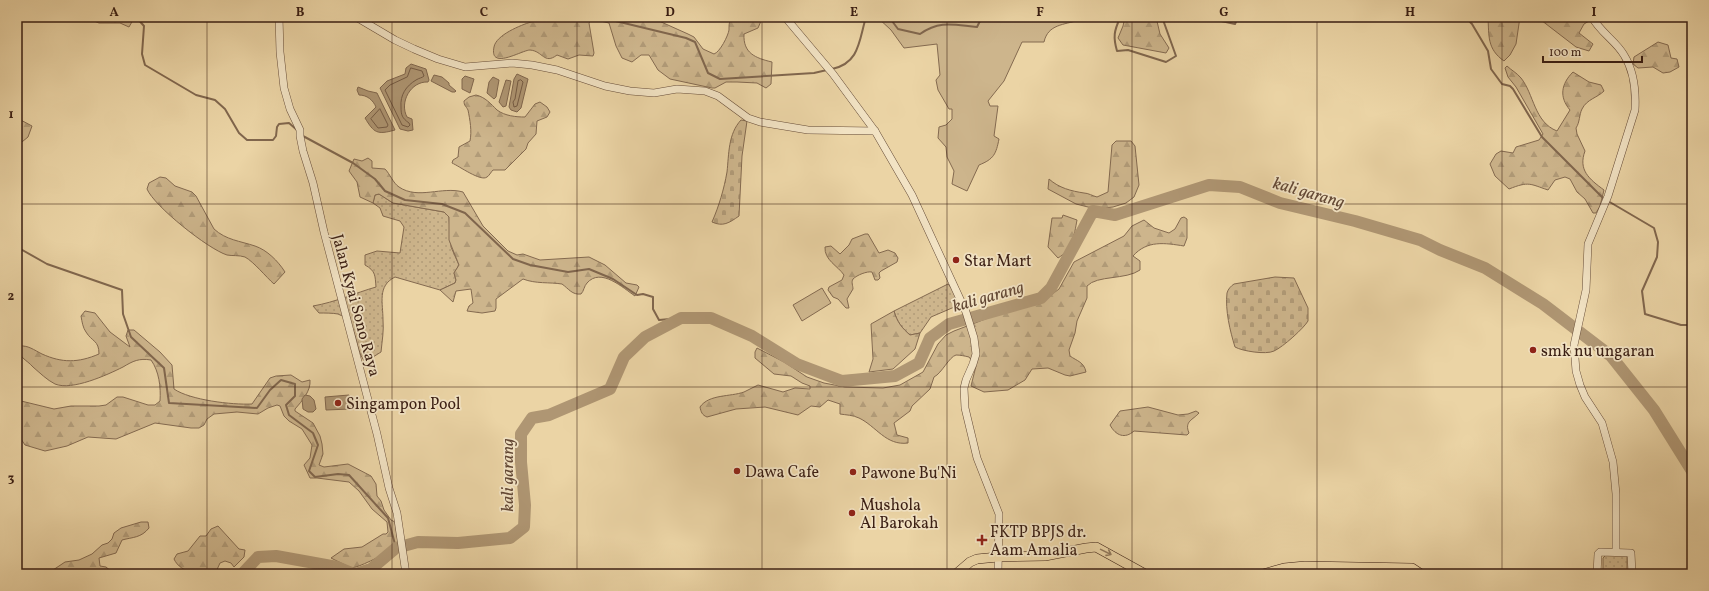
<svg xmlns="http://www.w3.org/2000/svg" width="1709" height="591" viewBox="0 0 1709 591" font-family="Vollkorn,serif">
<defs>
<pattern id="grass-dots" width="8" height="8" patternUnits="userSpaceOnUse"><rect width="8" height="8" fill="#cdb58c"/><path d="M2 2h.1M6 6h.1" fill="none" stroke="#b19b78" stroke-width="1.8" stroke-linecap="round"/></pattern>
<pattern id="forest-firs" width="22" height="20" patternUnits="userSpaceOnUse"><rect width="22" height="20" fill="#cdb58c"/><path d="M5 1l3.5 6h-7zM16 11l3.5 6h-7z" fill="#b19b78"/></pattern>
<pattern id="cemetery-stones" width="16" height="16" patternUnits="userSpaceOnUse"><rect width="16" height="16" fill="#cdb58c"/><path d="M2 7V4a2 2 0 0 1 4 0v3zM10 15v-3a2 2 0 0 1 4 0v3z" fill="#b19b78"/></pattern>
</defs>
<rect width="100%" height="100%" fill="#ebd4a5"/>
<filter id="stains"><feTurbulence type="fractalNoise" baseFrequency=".005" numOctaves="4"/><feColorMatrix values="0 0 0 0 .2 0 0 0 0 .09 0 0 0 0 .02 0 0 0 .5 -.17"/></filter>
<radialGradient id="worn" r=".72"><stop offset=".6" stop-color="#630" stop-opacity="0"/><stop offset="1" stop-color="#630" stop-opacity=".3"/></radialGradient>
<g fill="url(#grass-dots)" stroke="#846a50">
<path d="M 379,194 L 393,203 L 444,212 L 449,217 L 451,247 L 459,265 L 454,273 L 456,280 L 455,283 L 440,290 L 395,277 C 377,286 383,303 383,320 C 384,331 382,341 381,352 L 365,362 C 353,347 359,322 338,314 C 333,313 325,313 319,313 L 313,306 C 336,302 355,293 376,287 C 375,276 376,271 365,265 L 365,255 L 377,251 L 400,253 L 404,227 L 400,221 L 383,216 L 380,208 L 373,203 L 375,195 Z"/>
<path d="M 948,284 L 955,292 L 959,305 L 931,317 L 920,333 L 910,335 C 902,328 897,322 894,311 Z"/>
<path d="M 1606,555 L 1625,555 L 1627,557 L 1627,574 L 1603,574 L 1603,558 Z"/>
</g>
<g fill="url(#forest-firs)" stroke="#846a50">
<path d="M 84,17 L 141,17 L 133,20 L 129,27 L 120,23 L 99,23 Z"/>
<path d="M 555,17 L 626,17 L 641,21 L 659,21 L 688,34 L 694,37 L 703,49 L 714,54 C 720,52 728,36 729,30 C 729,24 729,22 732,17 L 755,17 L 761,21 L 758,28 L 744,34 C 743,53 755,58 772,62 L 771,84 L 766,88 L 757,83 L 737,82 L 726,82 L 715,88 L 712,88 L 670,79 L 658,70 L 649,55 L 641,55 L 632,62 L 622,58 L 616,46 L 609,23 L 592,19 L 589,23 L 594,53 L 593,56 L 579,55 L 568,59 L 557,55 C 544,65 543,51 530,50 C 522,50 489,71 494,47 C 496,35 521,25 531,22 C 540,19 545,23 555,17 Z"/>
<path d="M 1125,17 L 1156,17 L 1160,34 L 1169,48 L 1166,53 L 1123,45 L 1118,38 L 1123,26 Z"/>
<path d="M 1488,17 L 1520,17 L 1516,44 L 1510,55 L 1504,61 C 1487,49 1489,36 1488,17 Z"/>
<path d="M 1537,17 L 1596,17 L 1584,24 L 1579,33 L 1593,44 L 1589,51 L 1576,47 Z"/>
<path d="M 1658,42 L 1668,45 L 1671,58 L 1677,59 L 1679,67 L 1670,72 L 1663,73 L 1653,67 L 1638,68 L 1633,64 L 1634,57 Z"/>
<path d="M 1507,66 C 1511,70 1517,73 1521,78 C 1534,94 1534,122 1557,131 L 1570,110 C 1559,97 1561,84 1573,72 L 1589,82 L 1601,85 L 1604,91 C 1597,98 1587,99 1582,109 C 1579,115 1580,122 1576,128 L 1577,134 L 1585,151 C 1578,170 1589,179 1604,190 L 1600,206 L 1596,213 L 1593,213 L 1585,199 L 1577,192 L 1570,179 L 1565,177 L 1555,180 L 1548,190 C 1530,184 1529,181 1509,189 L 1495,176 L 1490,164 L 1496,154 L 1501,151 L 1513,153 L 1516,147 L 1539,140 L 1543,134 L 1516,87 L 1508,77 L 1505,68 Z"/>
<path d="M 476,95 C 485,97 491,104 497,110 C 505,116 516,117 525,117 L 535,104 L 540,102 L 547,107 L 550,112 L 547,117 L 537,121 L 536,134 L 528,143 L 526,149 L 505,170 L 493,170 C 491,172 489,176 487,177 C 481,182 459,166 452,163 L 453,160 L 458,157 L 459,147 L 470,141 C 472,131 470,120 468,110 C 466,106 464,106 464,101 L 469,97 Z"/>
<path d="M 17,118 L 32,126 L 28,137 L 17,146 Z"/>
<path d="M 1116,141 L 1131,141 L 1135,146 L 1139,185 L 1134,197 L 1126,203 L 1113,207 L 1096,209 L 1076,204 L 1048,189 L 1049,179 C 1059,188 1071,191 1084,193 C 1088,193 1093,196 1097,197 L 1108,192 L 1112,145 Z"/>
<path d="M 368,158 L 372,161 L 372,168 L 385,169 C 390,174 393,183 399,187 C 418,200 442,186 463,192 L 483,226 L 508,251 L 517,255 L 523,254 L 540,260 L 589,257 L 605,265 L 626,283 L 637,285 L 639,287 L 635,296 C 623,288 601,267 587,283 C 584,286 584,291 581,294 C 572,295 569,289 562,284 C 549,282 536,284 523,279 L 496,299 L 496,308 L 495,311 L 482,313 L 467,311 L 469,306 L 473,303 L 471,289 L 456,291 L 453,302 L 440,290 L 455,283 L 456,280 L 454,273 L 459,265 L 449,240 L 449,217 L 444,212 L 393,203 L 379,194 L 375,195 L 373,203 L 360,197 L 357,182 L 349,171 L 354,159 L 362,161 Z"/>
<path d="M 160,177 L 166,178 L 175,186 L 192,192 L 196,196 L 214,229 C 226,240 240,241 255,246 C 267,250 278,261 285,272 L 274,284 C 266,277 254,262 245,257 C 239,255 232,256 227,255 C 208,249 154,206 147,189 L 149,183 Z"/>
<path d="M 1063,215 L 1077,220 C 1074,236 1073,249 1058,258 L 1048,247 L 1052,218 L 1062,218 Z"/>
<path d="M 1184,217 L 1187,219 L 1187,238 L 1184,246 C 1165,243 1147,240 1133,256 L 1140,261 L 1140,270 C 1126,280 1097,275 1087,286 L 1087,298 L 1077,321 L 1075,333 L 1069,350 L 1070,356 C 1077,361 1084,362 1086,372 L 1070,376 L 1065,375 L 1048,368 L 1032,369 L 1025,380 L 1008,390 L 984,392 L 971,386 L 976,366 L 969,357 C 965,356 960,355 956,355 C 949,357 942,373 934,377 L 930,389 L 912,406 L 910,411 L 894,423 L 897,435 L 908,438 L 908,443 C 886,446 876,426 859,418 C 853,415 846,415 840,414 L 840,404 L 828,400 L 820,407 L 811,406 L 798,415 L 765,407 L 736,409 L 707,417 C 702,415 701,412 700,407 C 709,394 730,397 744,392 C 749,390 753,387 758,385 L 783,392 L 795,388 L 810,389 L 810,386 L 802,383 L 791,376 L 774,374 L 755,358 L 755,352 L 757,348 L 784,362 L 807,377 L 824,383 L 845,387 L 883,388 L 900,385 L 923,372 L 938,344 L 946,335 L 954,331 L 1009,310 L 1039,304 L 1059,289 L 1074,262 L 1124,236 L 1132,226 L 1144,220 L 1154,228 L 1169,233 L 1175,229 L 1181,218 Z"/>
<path d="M 865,234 L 868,234 L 879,253 L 888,250 L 895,253 L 898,258 L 897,262 L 881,271 L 879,273 L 880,278 L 878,280 L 875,280 L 872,272 C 867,271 857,275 853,279 C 851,282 853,286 853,289 L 847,299 L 849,308 L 846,308 L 838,299 L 833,297 L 828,290 L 829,287 L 842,280 L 844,275 C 838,266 824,260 825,247 L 831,246 L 840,254 L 849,245 L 852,239 Z"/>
<path d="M 85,311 L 95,313 L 110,332 L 130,347 L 126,336 L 128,330 L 134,330 L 160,352 L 172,365 L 174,389 C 190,400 232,405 252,404 L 270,378 L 276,376 L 291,375 L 302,382 L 310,380 C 311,391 302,401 295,409 L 295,411 L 313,423 L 320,436 L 322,444 L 323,454 L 319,465 L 324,467 L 348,464 L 371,476 L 376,484 L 377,496 L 381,501 L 384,510 L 391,520 L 395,522 L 398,541 C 395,544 393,548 389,551 C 383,555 358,568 351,568 L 331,558 L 344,549 L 362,547 L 383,534 L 386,534 L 388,532 L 387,522 L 372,509 L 359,491 L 349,482 L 317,478 L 310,478 L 304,465 L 310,458 L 312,445 L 302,429 L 289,421 L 284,416 L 280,406 L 277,405 L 268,408 L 258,414 L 237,412 L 214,414 L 207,419 L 204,425 L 199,428 L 191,428 L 155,423 L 116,439 L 88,437 L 67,446 L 45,451 L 25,445 L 17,433 L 17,400 L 54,409 L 71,406 L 99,406 L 106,405 L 117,397 L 123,397 L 148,405 L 155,405 L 160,401 C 161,387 159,371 151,360 C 139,358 133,361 123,367 C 107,375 72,391 55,384 C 47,380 40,373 33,367 C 26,359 18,358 19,346 C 28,345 34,350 42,354 C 62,363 78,363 99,354 C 99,340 92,342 86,332 C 83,328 82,322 81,316 Z"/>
<path d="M 894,311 C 897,322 902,328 910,335 L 920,333 L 915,349 L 893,369 L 869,372 L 873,359 L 871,324 Z"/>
<path d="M 1148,407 L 1178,415 L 1188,414 L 1196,411 L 1199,413 C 1193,420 1184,421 1189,433 L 1187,435 L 1134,431 C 1125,439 1116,436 1110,425 L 1120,411 Z"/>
<path d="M 141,522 L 148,522 L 149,528 C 141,538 133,537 122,540 L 116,553 L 99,558 L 100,566 L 106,567 L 112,572 L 110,574 L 47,574 L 65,562 L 79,560 L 92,554 L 102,545 L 108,543 L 112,539 L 114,533 L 121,528 Z"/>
<path d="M 218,526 L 239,549 L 245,550 L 244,557 L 234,567 L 231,563 L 225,561 L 220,563 L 215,574 C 201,574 181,574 174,559 L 177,554 L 188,551 L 200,536 L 206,536 L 211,529 Z"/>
</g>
<g fill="url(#cemetery-stones)" stroke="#846a50">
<path d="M 741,120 L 747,121 L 742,156 L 739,216 C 729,223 723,227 712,222 C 719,206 724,189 727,172 C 729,154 728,134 741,120 Z"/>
<path d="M 1275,277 L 1294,278 L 1308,308 L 1308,321 C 1304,328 1283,347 1274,351 C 1266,355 1242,351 1235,347 C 1230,331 1225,310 1227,293 C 1228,289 1231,286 1234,284 Z"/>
</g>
<g fill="#cdb58c" stroke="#846a50">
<path d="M 877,17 L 1077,17 L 1079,20 C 1064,25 1048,24 1044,42 L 1022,42 L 1004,81 L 988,101 L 990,106 L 998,106 L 994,136 L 999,139 C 996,154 994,159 979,165 L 967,191 L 952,184 L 954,171 L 947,157 L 946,147 L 938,138 L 939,127 L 946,125 L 952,119 L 952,109 L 949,109 L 938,90 L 936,80 L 940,75 L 937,44 L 904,48 L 891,30 Z"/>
<path d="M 822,288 L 831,303 L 802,321 L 793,305 Z"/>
</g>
<g fill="#af9673" stroke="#80664d">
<path d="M 411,64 L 426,69 L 429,80 L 428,82 C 411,81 399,102 407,117 L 412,119 L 413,130 L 408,131 L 400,129 L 380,88 L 387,81 L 405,74 L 406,68 Z"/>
<path d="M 517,74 L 528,79 L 521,108 L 517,112 L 511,110 L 509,107 L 514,79 Z"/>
<path d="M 434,75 L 442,77 L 449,83 L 449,85 L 456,91 L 455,92 L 452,92 L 431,81 Z"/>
<path d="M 465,76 L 474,79 L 470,93 L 462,89 L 462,79 Z"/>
<path d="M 493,77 L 499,80 L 496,97 L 494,99 L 487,93 L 489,82 Z"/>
<path d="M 506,80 L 511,81 L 506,106 L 503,107 L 499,102 Z"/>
<path d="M 358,87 L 368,91 L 377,93 L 395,130 C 377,135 374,133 365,118 L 376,107 C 373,100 367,95 359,95 L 357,90 Z"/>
<path d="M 305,395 L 310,396 L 314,400 L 316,409 L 313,412 L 308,412 L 303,409 L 302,399 Z"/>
<path d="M 349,395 L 350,409 L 326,410 L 325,397 Z"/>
</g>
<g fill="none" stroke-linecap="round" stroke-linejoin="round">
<g stroke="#745a43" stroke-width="1">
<path d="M 411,68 L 422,71 L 424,76 C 422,78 419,78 416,80 C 406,86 400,95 401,107 C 401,115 402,118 409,123 L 410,125 L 408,127 L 402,125 L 385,90 L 390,85 L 407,77 Z"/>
<path d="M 521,80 L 523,82 L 517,106 L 514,107 L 513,102 L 515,99 L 518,81 Z"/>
<path d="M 380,109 L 388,125 L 387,127 L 378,128 L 371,119 Z"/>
</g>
<g stroke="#80664d" stroke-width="2">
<path d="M 136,17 L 144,26 L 142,54 L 145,65 L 196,95 L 215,100 L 225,109 L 239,133 L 247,140 L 273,140 L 276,136 L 277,127 L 279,124 L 289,123 L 297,130"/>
<path d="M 599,17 L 686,38 L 695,42 L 708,73 L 720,79 L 814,73 L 827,70"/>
<path d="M 889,17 L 898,29 L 920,34 C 940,20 954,25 977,27 L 982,17"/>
<path d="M 1078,17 L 1090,19 L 1109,17"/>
<path d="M 1113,17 L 1120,18 C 1114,31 1113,37 1117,51 L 1128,50 L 1166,62 L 1176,56 L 1162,17"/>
<path d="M 1203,17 L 1235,24 L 1238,17"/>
<path d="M 1465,17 L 1472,24 L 1488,51 L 1491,69 L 1502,84 L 1510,86 L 1513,89 L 1542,137 L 1604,199"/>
<path d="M 832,69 C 860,63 859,40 866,17"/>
<path d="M 303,136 L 353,163 L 375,179 L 385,191 L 405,200 L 442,204 L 465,213 L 513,259 L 530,265 L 568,272 L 589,269 L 613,279 L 637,295 L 643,294 L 653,297 L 653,309 L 659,320 L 681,318"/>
<path d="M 1608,201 L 1654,228 L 1658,242 L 1657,257 L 1642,291 L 1645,314 L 1681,325 L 1692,325"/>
<path d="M 17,247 L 47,264 L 122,290 L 123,314 L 131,337 L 164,368 L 169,403 L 257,408 L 270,390 L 281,380 L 295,384 L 295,396 L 286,405 L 289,415 L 313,433 L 318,445 L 309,471 L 315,477 L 338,474 L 349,475 L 388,518 L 396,548"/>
</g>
<g stroke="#af9673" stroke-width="12">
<path d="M 242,574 L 258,557 L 276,556 L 337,567 L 354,574"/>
<path d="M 356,574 L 371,569 L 396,548 L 418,542 L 458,543 L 510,538 L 524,527 L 525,505 L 521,462 L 521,434 L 532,418 L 549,415 L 610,389 L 624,357 L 645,337 L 681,318 L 711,318 L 752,336 L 797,364 L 842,381 L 895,376 L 919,363 L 930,338 L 949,324 L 1041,298 L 1051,288 L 1093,211 L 1115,215 L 1209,185 L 1240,187 L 1280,203 L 1355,221 L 1420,240 L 1440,250 L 1485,268 L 1543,304 L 1611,356 L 1654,410 L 1692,471"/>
</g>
<defs>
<g id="tertiary">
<path d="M 279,17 L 280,52 L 284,88 L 290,109 L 300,130 L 300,136 L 303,151 L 313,183 L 324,232 L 377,434 L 389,488 L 397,513 L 406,574"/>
<path d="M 335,17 L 350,17"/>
<path d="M 356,17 L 395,40 L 414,49 L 438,59 L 465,67 L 512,63 L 532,65 L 557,70 L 605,86 L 630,91 L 654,93 L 677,89 L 705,91 L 718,96 L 748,118 L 760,122 L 808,130 L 875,131"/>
<path d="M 785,17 L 833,74 L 875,131 L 912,195 L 966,312 L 974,338 L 976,354 L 973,364 L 966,380 L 964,388 L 965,408 L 977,458 L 999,514 L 998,574"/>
<path d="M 1592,17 C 1600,32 1616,41 1624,55 C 1634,71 1636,92 1635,110 L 1608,196 L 1588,244 L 1586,290 L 1574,345 L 1576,371 L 1580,385 L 1585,397 L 1602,423 L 1613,462 L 1616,494 L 1616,552"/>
<path d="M 1597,574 L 1598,554 L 1600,552 L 1631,553 L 1632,574"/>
</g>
<g id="primary">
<path d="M 956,574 L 970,562 L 977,559 L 998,557 L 1045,556 L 1086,548 L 1096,547 L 1145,574"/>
<path d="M 1263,574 L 1284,568 L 1305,566 L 1412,568 L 1421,574"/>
</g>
</defs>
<use href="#tertiary" stroke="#664c38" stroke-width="8"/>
<use href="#primary" stroke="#3a1e13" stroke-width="10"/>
<use href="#tertiary" stroke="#f2e3c4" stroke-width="7"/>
<use href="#primary" stroke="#ebd4a5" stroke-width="9"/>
</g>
<defs><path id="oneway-shaft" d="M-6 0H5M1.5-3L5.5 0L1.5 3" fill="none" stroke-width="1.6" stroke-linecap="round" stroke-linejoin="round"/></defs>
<use stroke="#92795c" href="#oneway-shaft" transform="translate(1106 552) rotate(26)"/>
<path fill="none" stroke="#3a1e13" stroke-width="1" stroke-opacity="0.55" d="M 207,17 L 207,574M 392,17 L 392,574M 577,17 L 577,574M 762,17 L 762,574M 947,17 L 947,574M 1132,17 L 1132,574M 1317,17 L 1317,574M 1502,17 L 1502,574M 17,204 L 1692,204M 17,387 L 1692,387"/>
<g fill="#8f2418" stroke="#f2e3c4" stroke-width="1.5">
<circle cx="956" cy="260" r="4"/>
<circle cx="1533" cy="350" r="4"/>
<circle cx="338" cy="403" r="4"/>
<circle cx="737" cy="471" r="4"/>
<circle cx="853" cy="472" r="4"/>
<circle cx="852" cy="513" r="4"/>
<path d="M980 534h4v4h4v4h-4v4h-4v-4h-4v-4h4z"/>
</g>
<g text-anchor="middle" stroke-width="3.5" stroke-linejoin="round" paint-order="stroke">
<g font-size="16" fill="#3a1e13" stroke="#f2e3c4" text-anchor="start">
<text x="964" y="266">Star Mart</text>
<text x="1541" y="356">smk nu ungaran</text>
<text x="346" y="409">Singampon Pool</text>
<text x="745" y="477">Dawa Cafe</text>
<text x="861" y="478">Pawone Bu'Ni</text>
<text x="860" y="510">Mushola<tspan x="860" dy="18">Al Barokah</tspan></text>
<text x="990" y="537">FKTP BPJS dr.<tspan x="990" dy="18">Aam Amalia</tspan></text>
</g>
<g font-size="16" fill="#3a1e13" stroke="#f2e3c4">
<text transform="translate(357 305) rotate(75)" y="6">Jalan Kyai Sono Raya</text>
</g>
<g font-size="17" font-style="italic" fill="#634835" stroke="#f2e3c4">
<text transform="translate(1309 192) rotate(16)" y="6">kali garang</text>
<text transform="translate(988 296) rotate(-16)" y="6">kali garang</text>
<text transform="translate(507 475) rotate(-90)" y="6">kali garang</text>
</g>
</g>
<rect width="1709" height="591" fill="none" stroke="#ebd4a5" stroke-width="44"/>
<path d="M1543 56v6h99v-6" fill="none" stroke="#3a1e13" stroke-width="2"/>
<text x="1549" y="56" font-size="12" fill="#3a1e13" stroke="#f2e3c4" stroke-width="3" paint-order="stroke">100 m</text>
<rect x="22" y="22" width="1665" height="547" fill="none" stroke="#3a1e13" stroke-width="1.5"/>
<g font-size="13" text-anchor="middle" font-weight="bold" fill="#3a1e13">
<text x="114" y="16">A</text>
<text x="300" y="16">B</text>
<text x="484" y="16">C</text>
<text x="670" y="16">D</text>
<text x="854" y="16">E</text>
<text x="1040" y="16">F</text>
<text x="1224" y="16">G</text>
<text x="1410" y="16">H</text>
<text x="1594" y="16">I</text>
<text x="11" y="118">1</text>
<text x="11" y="300">2</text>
<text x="11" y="482">3</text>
</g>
<rect width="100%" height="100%" filter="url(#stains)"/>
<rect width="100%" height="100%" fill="url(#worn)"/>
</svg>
